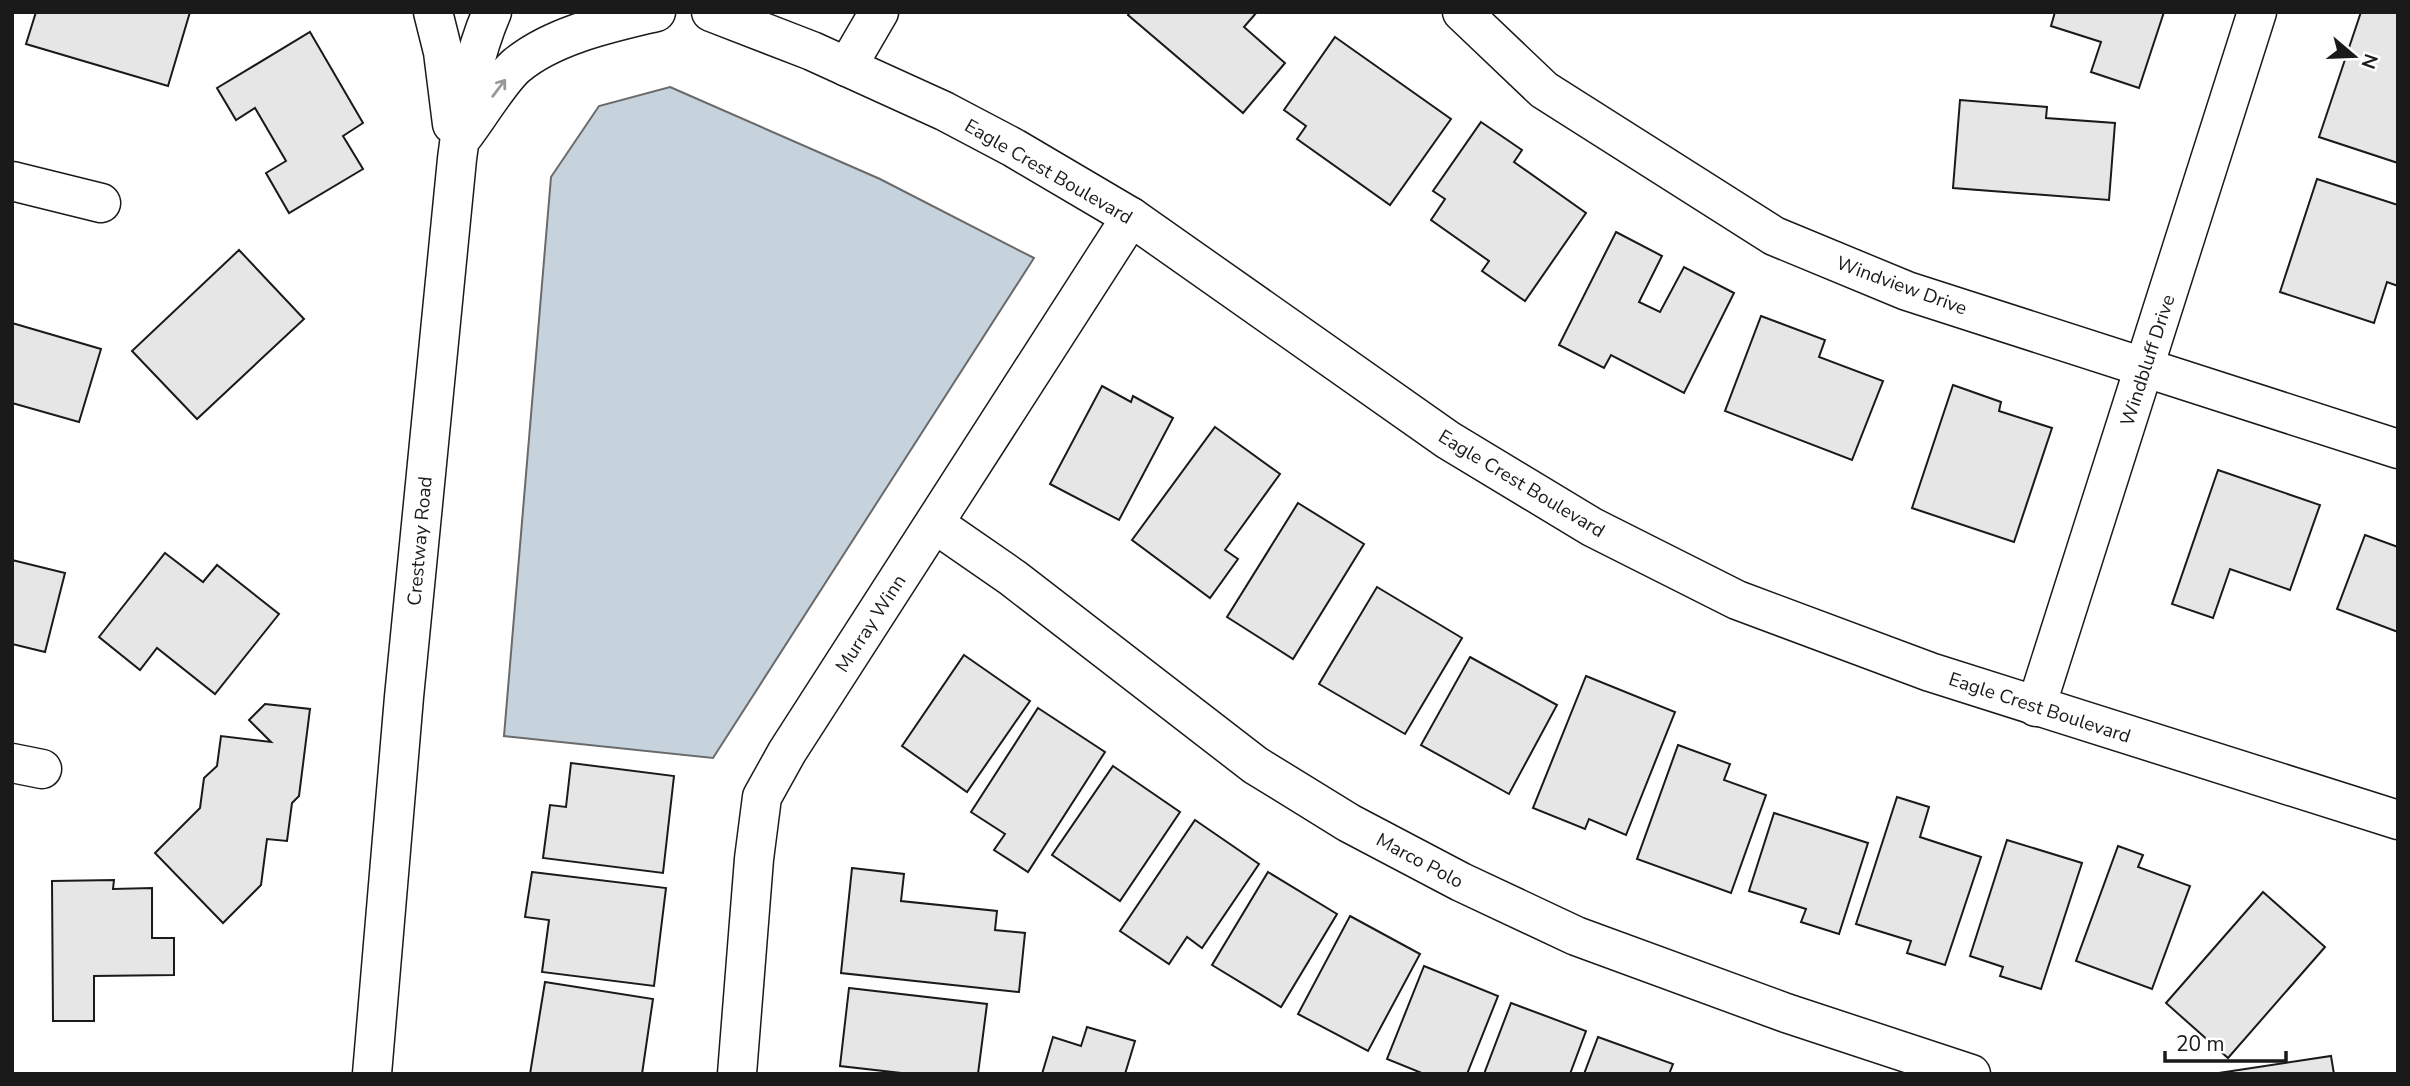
<svg xmlns="http://www.w3.org/2000/svg" width="2410" height="1086" viewBox="0 0 2410 1086" font-family="'Nunito Sans',sans-serif">
<rect width="100%" height="100%" fill="#fff"/>
<path fill="#c6d2dc" stroke="#6a6a6a" stroke-width="2" d="M 670,87 L 880,179 L 1034,258 L 713,758 L 504,736 L 551,177 L 599,106 Z"/>
<g fill="#e6e6e6" stroke="#1a1a1a" stroke-width="2">
<path d="M 36,12 L 190,12 L 168,86 L 26,44 Z"/>
<path d="M 1130,12 L 1257,12 L 1244,27 L 1285,63 L 1243,113 L 1128,15 Z"/>
<path d="M 2055,12 L 2164,12 L 2139,88 L 2091,72 L 2101,42 L 2051,26 Z"/>
<path d="M 2361,12 L 2398,12 L 2398,163 L 2319,137 Z"/>
<path d="M 310,32 L 363,123 L 343,136 L 363,169 L 289,213 L 266,173 L 286,161 L 255,108 L 236,120 L 217,88 Z"/>
<path d="M 1335,37 L 1451,119 L 1390,205 L 1297,139 L 1306,126 L 1284,110 Z"/>
<path d="M 1960,100 L 2047,107 L 2046,118 L 2115,123 L 2109,200 L 1953,188 Z"/>
<path d="M 1481,122 L 1522,150 L 1514,162 L 1586,213 L 1525,301 L 1482,271 L 1489,261 L 1431,220 L 1445,199 L 1433,191 Z"/>
<path d="M 2317,179 L 2398,205 L 2398,286 L 2387,282 L 2374,323 L 2280,292 Z"/>
<path d="M 1616,232 L 1662,256 L 1639,302 L 1660,312 L 1684,267 L 1734,293 L 1684,393 L 1611,355 L 1604,368 L 1559,345 Z"/>
<path d="M 239,250 L 304,319 L 197,419 L 132,351 Z"/>
<path d="M 1761,316 L 1825,340 L 1819,357 L 1883,381 L 1852,460 L 1725,411 Z"/>
<path d="M 12,323 L 101,349 L 79,422 L 12,403 Z"/>
<path d="M 1953,385 L 2001,402 L 1999,411 L 2052,428 L 2014,542 L 1912,508 Z"/>
<path d="M 1102,386 L 1131,402 L 1133,396 L 1173,418 L 1119,520 L 1050,484 Z"/>
<path d="M 1215,427 L 1280,474 L 1225,550 L 1238,559 L 1210,598 L 1132,540 Z"/>
<path d="M 2218,470 L 2320,505 L 2290,590 L 2230,569 L 2213,618 L 2172,604 Z"/>
<path d="M 1298,503 L 1364,544 L 1293,659 L 1227,617 Z"/>
<path d="M 2365,535 L 2398,547 L 2398,632 L 2337,609 Z"/>
<path d="M 165,553 L 203,582 L 217,565 L 279,614 L 215,694 L 157,648 L 140,670 L 99,637 Z"/>
<path d="M 12,560 L 65,573 L 45,652 L 12,644 Z"/>
<path d="M 1377,587 L 1462,638 L 1405,734 L 1319,684 Z"/>
<path d="M 964,655 L 1030,701 L 967,792 L 902,746 Z"/>
<path d="M 1470,657 L 1557,705 L 1509,794 L 1421,745 Z"/>
<path d="M 1586,676 L 1675,712 L 1626,835 L 1589,819 L 1585,829 L 1533,808 Z"/>
<path d="M 265,704 L 310,709 L 299,796 L 292,803 L 287,841 L 267,839 L 261,885 L 223,923 L 155,853 L 200,808 L 204,778 L 217,766 L 221,736 L 271,742 L 249,720 Z"/>
<path d="M 1038,708 L 1105,752 L 1028,872 L 994,850 L 1005,834 L 971,812 Z"/>
<path d="M 1678,745 L 1730,764 L 1724,780 L 1766,795 L 1731,893 L 1637,859 Z"/>
<path d="M 571,763 L 674,776 L 663,873 L 543,858 L 550,805 L 566,807 Z"/>
<path d="M 1113,766 L 1180,812 L 1120,901 L 1052,855 Z"/>
<path d="M 1897,797 L 1929,807 L 1920,837 L 1981,857 L 1945,965 L 1907,953 L 1911,941 L 1856,924 Z"/>
<path d="M 1774,813 L 1868,843 L 1839,934 L 1801,922 L 1806,909 L 1749,891 Z"/>
<path d="M 1195,820 L 1259,864 L 1202,948 L 1187,937 L 1169,964 L 1120,931 Z"/>
<path d="M 2007,840 L 2082,863 L 2041,989 L 2000,976 L 2003,967 L 1970,956 Z"/>
<path d="M 2118,846 L 2143,855 L 2138,867 L 2190,886 L 2152,989 L 2076,961 Z"/>
<path d="M 852,868 L 904,874 L 901,901 L 997,911 L 995,930 L 1025,933 L 1019,992 L 841,973 Z"/>
<path d="M 532,872 L 666,888 L 654,986 L 542,972 L 549,920 L 525,917 Z"/>
<path d="M 1268,872 L 1337,914 L 1281,1007 L 1212,965 Z"/>
<path d="M 114,880 L 113,889 L 152,888 L 152,938 L 174,938 L 174,975 L 94,976 L 94,1021 L 53,1021 L 52,881 Z"/>
<path d="M 2263,892 L 2325,947 L 2228,1058 L 2166,1003 Z"/>
<path d="M 1350,916 L 1420,954 L 1368,1051 L 1298,1014 Z"/>
<path d="M 1424,966 L 1498,996 L 1467,1074 L 1424,1074 L 1387,1059 Z"/>
<path d="M 545,982 L 653,999 L 642,1074 L 530,1074 Z"/>
<path d="M 849,988 L 987,1004 L 978,1074 L 910,1074 L 840,1066 Z"/>
<path d="M 1511,1003 L 1586,1031 L 1570,1074 L 1484,1074 Z"/>
<path d="M 1087,1027 L 1135,1041 L 1125,1074 L 1042,1074 L 1053,1037 L 1081,1046 Z"/>
<path d="M 1598,1037 L 1673,1064 L 1669,1074 L 1584,1074 Z"/>
<path d="M 2331,1056 L 2334,1074 L 2220,1074 L 2219,1073 Z"/>
</g>
<g fill="none" stroke-linecap="round" stroke-linejoin="round">
<defs>
<g id="minor">
<path d="M 1462,12 L 1544,90 L 1774,236 L 1907,291 L 2398,449"/>
<path d="M 847,67 L 879,12"/>
<path d="M 12,181 L 101,203"/>
<path d="M 935,524 L 1013,578 L 1255,765 L 1349,823 L 1461,882 L 1576,936 L 1786,1013 L 1971,1074"/>
<path d="M 2036,707 L 2257,12"/>
<path d="M 12,763 L 42,769"/>
<path d="M 737,1074 L 754,859 L 762,797 L 787,752 L 1131,217"/>
</g>
<g id="major">
<path d="M 433,12 L 443,52 L 452,124"/>
<path d="M 711,12 L 812,51 L 944,111 L 1014,148 L 1131,217 L 1448,440 L 1592,527 L 1737,600 L 1930,672 L 2398,820"/>
<path d="M 464,135 C 478,117 500,80 516,66 C 553,35 610,23 656,12"/>
<path d="M 372,1074 L 404,697 L 457,159 C 463,110 472,58 492,12"/>
</g>
</defs>
<use href="#minor" stroke="#1a1a1a" stroke-width="41"/>
<use href="#major" stroke="#1a1a1a" stroke-width="41"/>
<use href="#minor" stroke="#fff" stroke-width="38"/>
<use href="#major" stroke="#fff" stroke-width="38"/>
</g>
<defs><path id="oneway-shaft" d="M-6 0H5M1.5-3L5.5 0L1.5 3" fill="none" stroke-width="1.6" stroke-linecap="round" stroke-linejoin="round" transform="scale(1.75)"/></defs>
<use stroke="#989898" href="#oneway-shaft" transform="translate(499 88) rotate(-53)"/>
<g text-anchor="middle" stroke-width="5" stroke-linejoin="round" paint-order="stroke">
<g font-size="19" fill="#1a1a1a" stroke="#fff">
<text transform="translate(1049 171) rotate(30)" y="7">Eagle Crest Boulevard</text>
<text transform="translate(1902 285) rotate(20)" y="7">Windview Drive</text>
<text transform="translate(2147 360) rotate(-72)" y="7">Windbluff Drive</text>
<text transform="translate(1522 483) rotate(31)" y="7">Eagle Crest Boulevard</text>
<text transform="translate(419 541) rotate(-85)" y="7">Crestway Road</text>
<text transform="translate(870 623) rotate(-57)" y="7">Murray Winn</text>
<text transform="translate(2040 707) rotate(18)" y="7">Eagle Crest Boulevard</text>
<text transform="translate(1420 860) rotate(28)" y="7">Marco Polo</text>
</g>
</g>
<rect width="2410" height="1086" fill="none" stroke="#1a1a1a" stroke-width="28"/>
<g transform="translate(2354 56) rotate(109)" stroke="#ffffff" stroke-width="5" paint-order="stroke">
<path d="M0-5L12 26L0 18L-12 26Z" fill="#1a1a1a"/>
<text y="-10" font-size="19" font-weight="bold" text-anchor="middle" fill="#1a1a1a">N</text>
</g>
<path d="M2165 1051v10h121v-10" fill="none" stroke="#1a1a1a" stroke-width="3.5"/>
<text x="2176" y="1051" font-size="21" fill="#1a1a1a" stroke="#ffffff" stroke-width="5" paint-order="stroke">20 m</text>
</svg>
